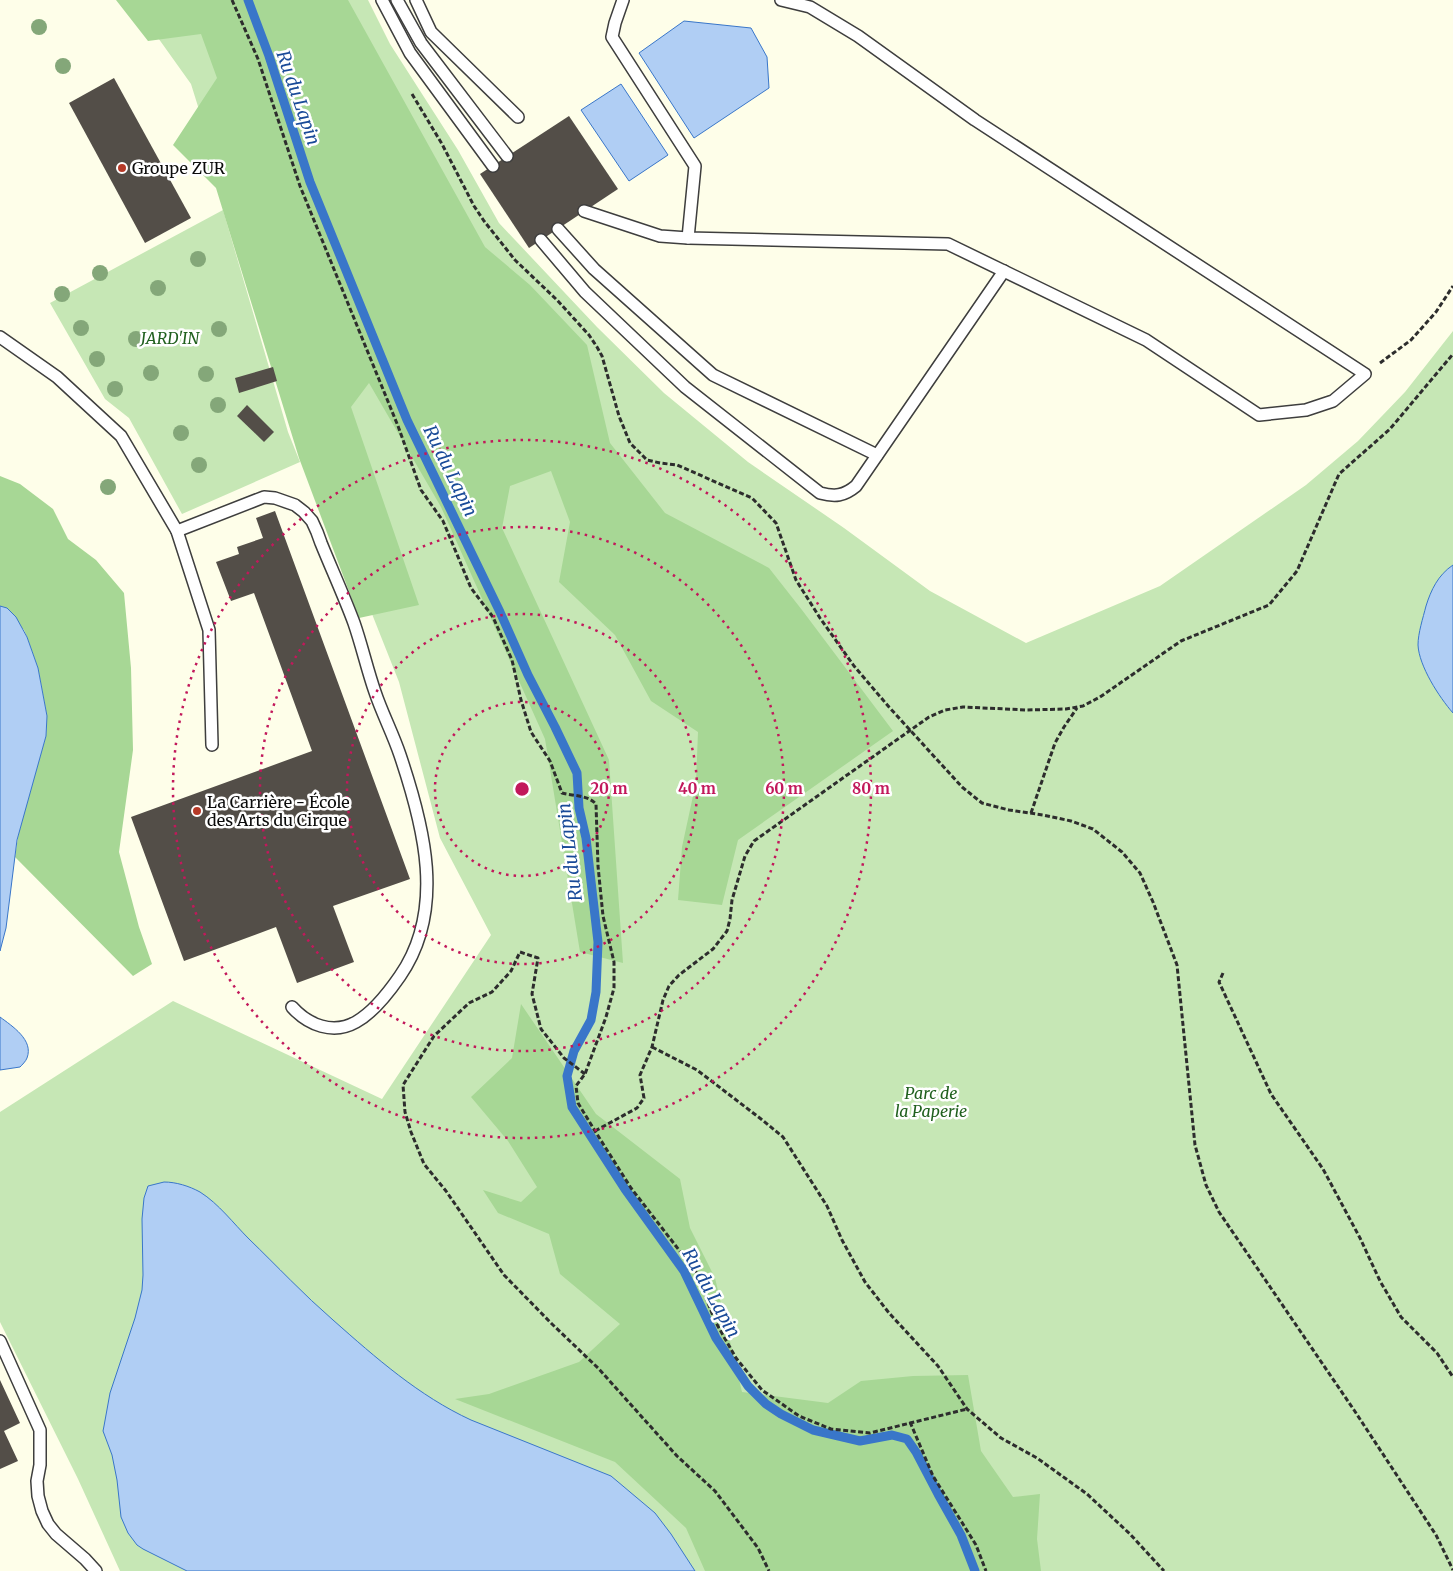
<svg xmlns="http://www.w3.org/2000/svg" width="1453" height="1571" viewBox="0 0 1453 1571" font-family="Merriweather,serif">
<rect width="100%" height="100%" fill="#fefee9"/>
<g fill="#c6e7b5">
<path d="M 131,0 L 368,0 L 390,44 L 458,150 L 499,223 L 597,327 L 664,393 L 748,462 L 844,528 L 930,591 L 1026,643 L 1160,586 L 1306,485 L 1358,441 L 1405,392 L 1453,331 L 1453,1571 L 120,1571 L 78,1479 L 0,1322 L 0,1112 L 173,1001 L 382,1099 L 491,935 L 440,838 L 399,682 L 299,430 L 191,84 Z"/>
<path d="M 223,210 L 288,432 L 300,462 L 182,514 L 129,418 L 105,399 L 50,303 Z"/>
</g>
<g fill="#a7d795">
<path d="M 116,0 L 348,0 L 485,247 L 530,285 L 587,345 L 610,443 L 665,513 L 769,568 L 802,610 L 893,731 L 738,840 L 722,905 L 678,900 L 682,847 L 696,782 L 698,732 L 651,701 L 615,635 L 559,582 L 570,522 L 551,471 L 510,486 L 502,528 L 609,760 L 623,963 L 580,952 L 545,739 L 441,507 L 369,383 L 351,407 L 419,605 L 359,618 L 299,458 L 216,188 L 173,145 L 217,78 L 201,34 L 148,41 Z"/>
<path d="M 0,476 L 20,484 L 53,509 L 68,539 L 96,560 L 124,593 L 131,668 L 133,750 L 119,852 L 139,927 L 152,964 L 133,976 L 15,857 L 19,830 L 46,736 L 47,716 L 38,668 L 27,637 L 24,630 L 0,606 Z"/>
<path d="M 521,1004 L 596,1114 L 680,1179 L 690,1228 L 715,1278 L 742,1392 L 828,1403 L 861,1381 L 913,1376 L 968,1375 L 981,1451 L 1013,1497 L 1040,1494 L 1037,1539 L 1041,1571 L 705,1571 L 686,1528 L 615,1462 L 455,1399 L 489,1394 L 579,1362 L 620,1324 L 560,1274 L 549,1234 L 498,1213 L 483,1190 L 521,1202 L 537,1187 L 508,1141 L 471,1097 L 512,1058 Z"/>
</g>
<g fill="#b0cef4" stroke="#3976c9">
<path d="M 684,21 L 751,28 L 767,57 L 769,88 L 694,138 L 639,53 Z"/>
<path d="M 621,84 L 668,155 L 629,181 L 581,110 Z"/>
<path d="M 1453,565 L 1453,713 C 1439,697 1419,666 1418,645 C 1418,633 1423,618 1426,606 C 1431,590 1438,575 1453,565 Z"/>
<path d="M 0,606 L 7,608 L 16,617 L 27,637 L 38,668 L 47,716 L 46,736 L 17,840 L 6,928 L 0,951 Z"/>
<path d="M 0,1017 C 12,1026 34,1040 27,1058 C 26,1061 22,1065 20,1067 L 0,1070 Z"/>
<path d="M 164,1182 C 176,1182 189,1186 200,1192 C 219,1204 233,1223 249,1239 C 277,1266 304,1295 333,1320 C 376,1358 419,1396 471,1420 L 611,1476 L 655,1513 L 671,1534 L 695,1571 L 187,1571 L 143,1549 L 137,1545 L 128,1533 L 121,1517 L 117,1480 L 112,1455 L 103,1431 L 104,1426 L 110,1393 L 135,1318 L 142,1290 L 143,1275 L 142,1219 L 144,1198 L 148,1186 Z"/>
</g>
<g fill="none" stroke-linecap="round" stroke-linejoin="round">
<path stroke="#3976c9" stroke-width="9" d="M 248,0 L 269,56 L 310,182 L 407,420 L 500,612 L 528,675 L 555,727 L 577,773 L 579,808 L 586,838 L 598,942 L 596,992 L 591,1020 L 574,1051 L 567,1076 L 572,1107 L 625,1189 L 684,1271 L 716,1338 L 748,1386 L 766,1404 L 781,1414 L 813,1430 L 860,1441 L 892,1435 L 907,1439 L 916,1452 L 938,1494 L 961,1535 L 975,1571"/>
</g>
<g fill="#534e48">
<path d="M 114,78 L 191,218 L 145,243 L 69,103 Z"/>
<path d="M 569,116 L 618,189 L 529,248 L 480,174 Z"/>
<path d="M 273,367 L 277,381 L 239,393 L 235,378 Z"/>
<path d="M 247,405 L 274,432 L 264,442 L 237,416 Z"/>
<path d="M 275,511 L 410,879 L 333,906 L 354,962 L 297,983 L 276,927 L 184,961 L 131,817 L 312,751 L 254,593 L 231,601 L 216,562 L 239,554 L 237,547 L 263,538 L 256,518 Z"/>
<path d="M 0,1380 L 20,1423 L 4,1431 L 18,1461 L 0,1469 Z"/>
</g>
<g fill="none" stroke-linecap="round" stroke-linejoin="round">
<defs>
<g id="service">
<path d="M 382,0 L 410,53 L 493,166"/>
<path d="M 397,0 L 421,43 L 507,156"/>
<path d="M 416,0 L 431,32 L 518,117"/>
<path d="M 623,0 L 615,23 L 612,37 L 695,166 L 688,238 L 948,244 L 1146,340 L 1259,415 L 1306,410 L 1333,401 L 1365,374 L 975,120 L 858,36 L 810,7 L 781,0"/>
<path d="M 584,211 L 660,236 L 688,238"/>
<path d="M 558,229 L 594,269 L 713,375 L 877,455"/>
<path d="M 541,240 L 585,292 L 685,387 L 820,493 C 835,497 844,496 856,486 L 1004,271"/>
<path d="M 0,337 L 57,377 L 121,436 L 177,531 L 209,630 L 212,745"/>
<path d="M 177,531 L 264,497 L 275,498 L 295,505 L 304,512 L 312,521 L 317,532 L 321,543 C 332,570 344,596 354,623 C 362,646 367,669 375,692 C 382,713 393,734 400,755 C 424,826 446,910 400,976 C 389,992 374,1012 356,1022 C 333,1035 308,1025 292,1007"/>
<path d="M 0,1341 L 40,1430 L 40,1465 L 37,1481 L 38,1496 L 42,1511 L 48,1524 L 56,1534 L 85,1559 L 96,1571"/>
</g>
</defs>
<use href="#service" stroke="#3e3e3e" stroke-width="14"/>
<g stroke="#2d2d2d" stroke-width="3" stroke-dasharray="5 2.5" stroke-linecap="butt">
<path d="M 232,0 L 258,59 L 300,186 L 398,426 L 421,490 L 443,521 L 471,588 L 493,617 L 512,660 L 521,700 L 531,732 L 550,761 L 562,793 C 573,796 588,795 596,804 L 598,866 L 603,916 L 614,962 L 614,988 L 606,1017 L 585,1074 L 576,1086 L 578,1103 L 595,1131 L 631,1188 L 696,1272 L 715,1321 L 736,1358 L 762,1390 L 799,1416 L 831,1429 L 870,1433 L 967,1409"/>
<path d="M 412,94 L 442,144 L 474,206 L 484,221 L 515,260 L 557,300 L 589,335 L 597,347 L 602,356 L 619,416 L 630,443 L 647,460 L 660,463 L 677,465 L 752,498 L 776,523 L 796,580 L 820,618 L 854,666 L 889,707 L 962,787 L 982,803 L 1009,810 L 1043,815 L 1071,821 L 1093,829 L 1122,852 L 1140,873 L 1153,902 L 1177,965 L 1195,1145 L 1206,1185 L 1219,1212 L 1354,1410 L 1436,1535 L 1453,1570"/>
<path d="M 1380,363 L 1411,340 L 1436,312 L 1453,286"/>
<path d="M 1031,813 L 1055,743 L 1064,727 L 1077,708"/>
<path d="M 1223,973 L 1219,982 L 1271,1094 L 1323,1169 L 1360,1238 L 1380,1281 L 1401,1317 L 1437,1353 L 1453,1377"/>
<path d="M 652,1047 L 697,1070 L 761,1119 L 783,1137 L 827,1206 L 842,1240 L 865,1282 L 889,1313 L 938,1366 L 967,1409 L 1001,1438 L 1037,1458 L 1087,1494 L 1130,1534 L 1164,1571"/>
<path d="M 585,1074 L 564,1058 L 541,1029 L 532,994 L 538,958 L 520,952 L 511,971 L 492,992 L 469,1003 L 434,1036 L 403,1085 L 405,1112 L 411,1132 L 424,1164 L 446,1191 L 504,1275 L 552,1324 L 598,1368 L 677,1456 L 715,1491 L 758,1548 L 769,1571"/>
<path d="M 595,1131 L 637,1108 L 644,1098 L 640,1075 L 652,1047 L 663,1000 L 669,986 L 679,975 L 713,949 L 727,931 L 730,919 L 732,900 L 745,856 L 754,841 L 929,717 L 945,710 L 963,707 L 1027,710 L 1066,709 L 1083,706 L 1100,697 L 1181,641 L 1269,605 L 1297,571 L 1339,474 L 1390,429 L 1453,354"/>
<path d="M 910,1422 L 933,1476 L 976,1545 L 986,1571"/>
</g>
<use href="#service" stroke="#fff" stroke-width="11"/>
</g>
<g fill="#84a779">
<circle cx="39" cy="27" r="8"/>
<circle cx="63" cy="66" r="8"/>
<circle cx="198" cy="259" r="8"/>
<circle cx="100" cy="273" r="8"/>
<circle cx="158" cy="288" r="8"/>
<circle cx="62" cy="294" r="8"/>
<circle cx="81" cy="328" r="8"/>
<circle cx="219" cy="329" r="8"/>
<circle cx="136" cy="339" r="8"/>
<circle cx="97" cy="359" r="8"/>
<circle cx="151" cy="373" r="8"/>
<circle cx="206" cy="374" r="8"/>
<circle cx="115" cy="389" r="8"/>
<circle cx="218" cy="405" r="8"/>
<circle cx="181" cy="433" r="8"/>
<circle cx="199" cy="465" r="8"/>
<circle cx="108" cy="487" r="8"/>
</g>
<g fill="none" stroke="#c2185b" stroke-width="2.5" stroke-dasharray="2.5 5">
<circle cx="522" cy="789" r="87"/>
<circle cx="522" cy="789" r="175"/>
<circle cx="522" cy="789" r="262"/>
<circle cx="522" cy="789" r="349"/>
</g>
<g fill="#b63a28" stroke="#fff" stroke-width="2">
<circle cx="122" cy="168" r="5"/>
<circle cx="197" cy="811" r="5"/>
</g>
<g text-anchor="middle" stroke-width="5" stroke-linejoin="round" paint-order="stroke">
<g font-size="16" fill="#0b0b0b" stroke="#fff" text-anchor="start">
<text x="132" y="174">Groupe ZUR</text>
<text x="207" y="808">La Carrière - École<tspan x="207" dy="18">des Arts du Cirque</tspan></text>
</g>
<g font-size="16" font-style="italic" fill="#20601e" stroke="#fff">
<text x="170" y="344">JARD'IN</text>
<text x="931" y="1099">Parc de<tspan x="931" dy="18">la Paperie</tspan></text>
</g>
<g font-size="18" font-style="italic" fill="#194a98" stroke="#fff">
<text transform="translate(298 98) rotate(71)" y="6">Ru du Lapin</text>
<text transform="translate(450 471) rotate(64)" y="6">Ru du Lapin</text>
<text transform="translate(570 852) rotate(-97)" y="6">Ru du Lapin</text>
<text transform="translate(711 1293) rotate(61)" y="6">Ru du Lapin</text>
</g>
</g>
<circle cx="522" cy="789" r="8" fill="#c2185b" stroke="#fff" stroke-width="2.5"/>
<g font-size="15" text-anchor="middle" font-weight="bold" fill="#c2185b" stroke="#fff" stroke-width="5" stroke-linejoin="round" paint-order="stroke">
<text x="609" y="794">20 m</text>
<text x="697" y="794">40 m</text>
<text x="784" y="794">60 m</text>
<text x="871" y="794">80 m</text>
</g>
</svg>
